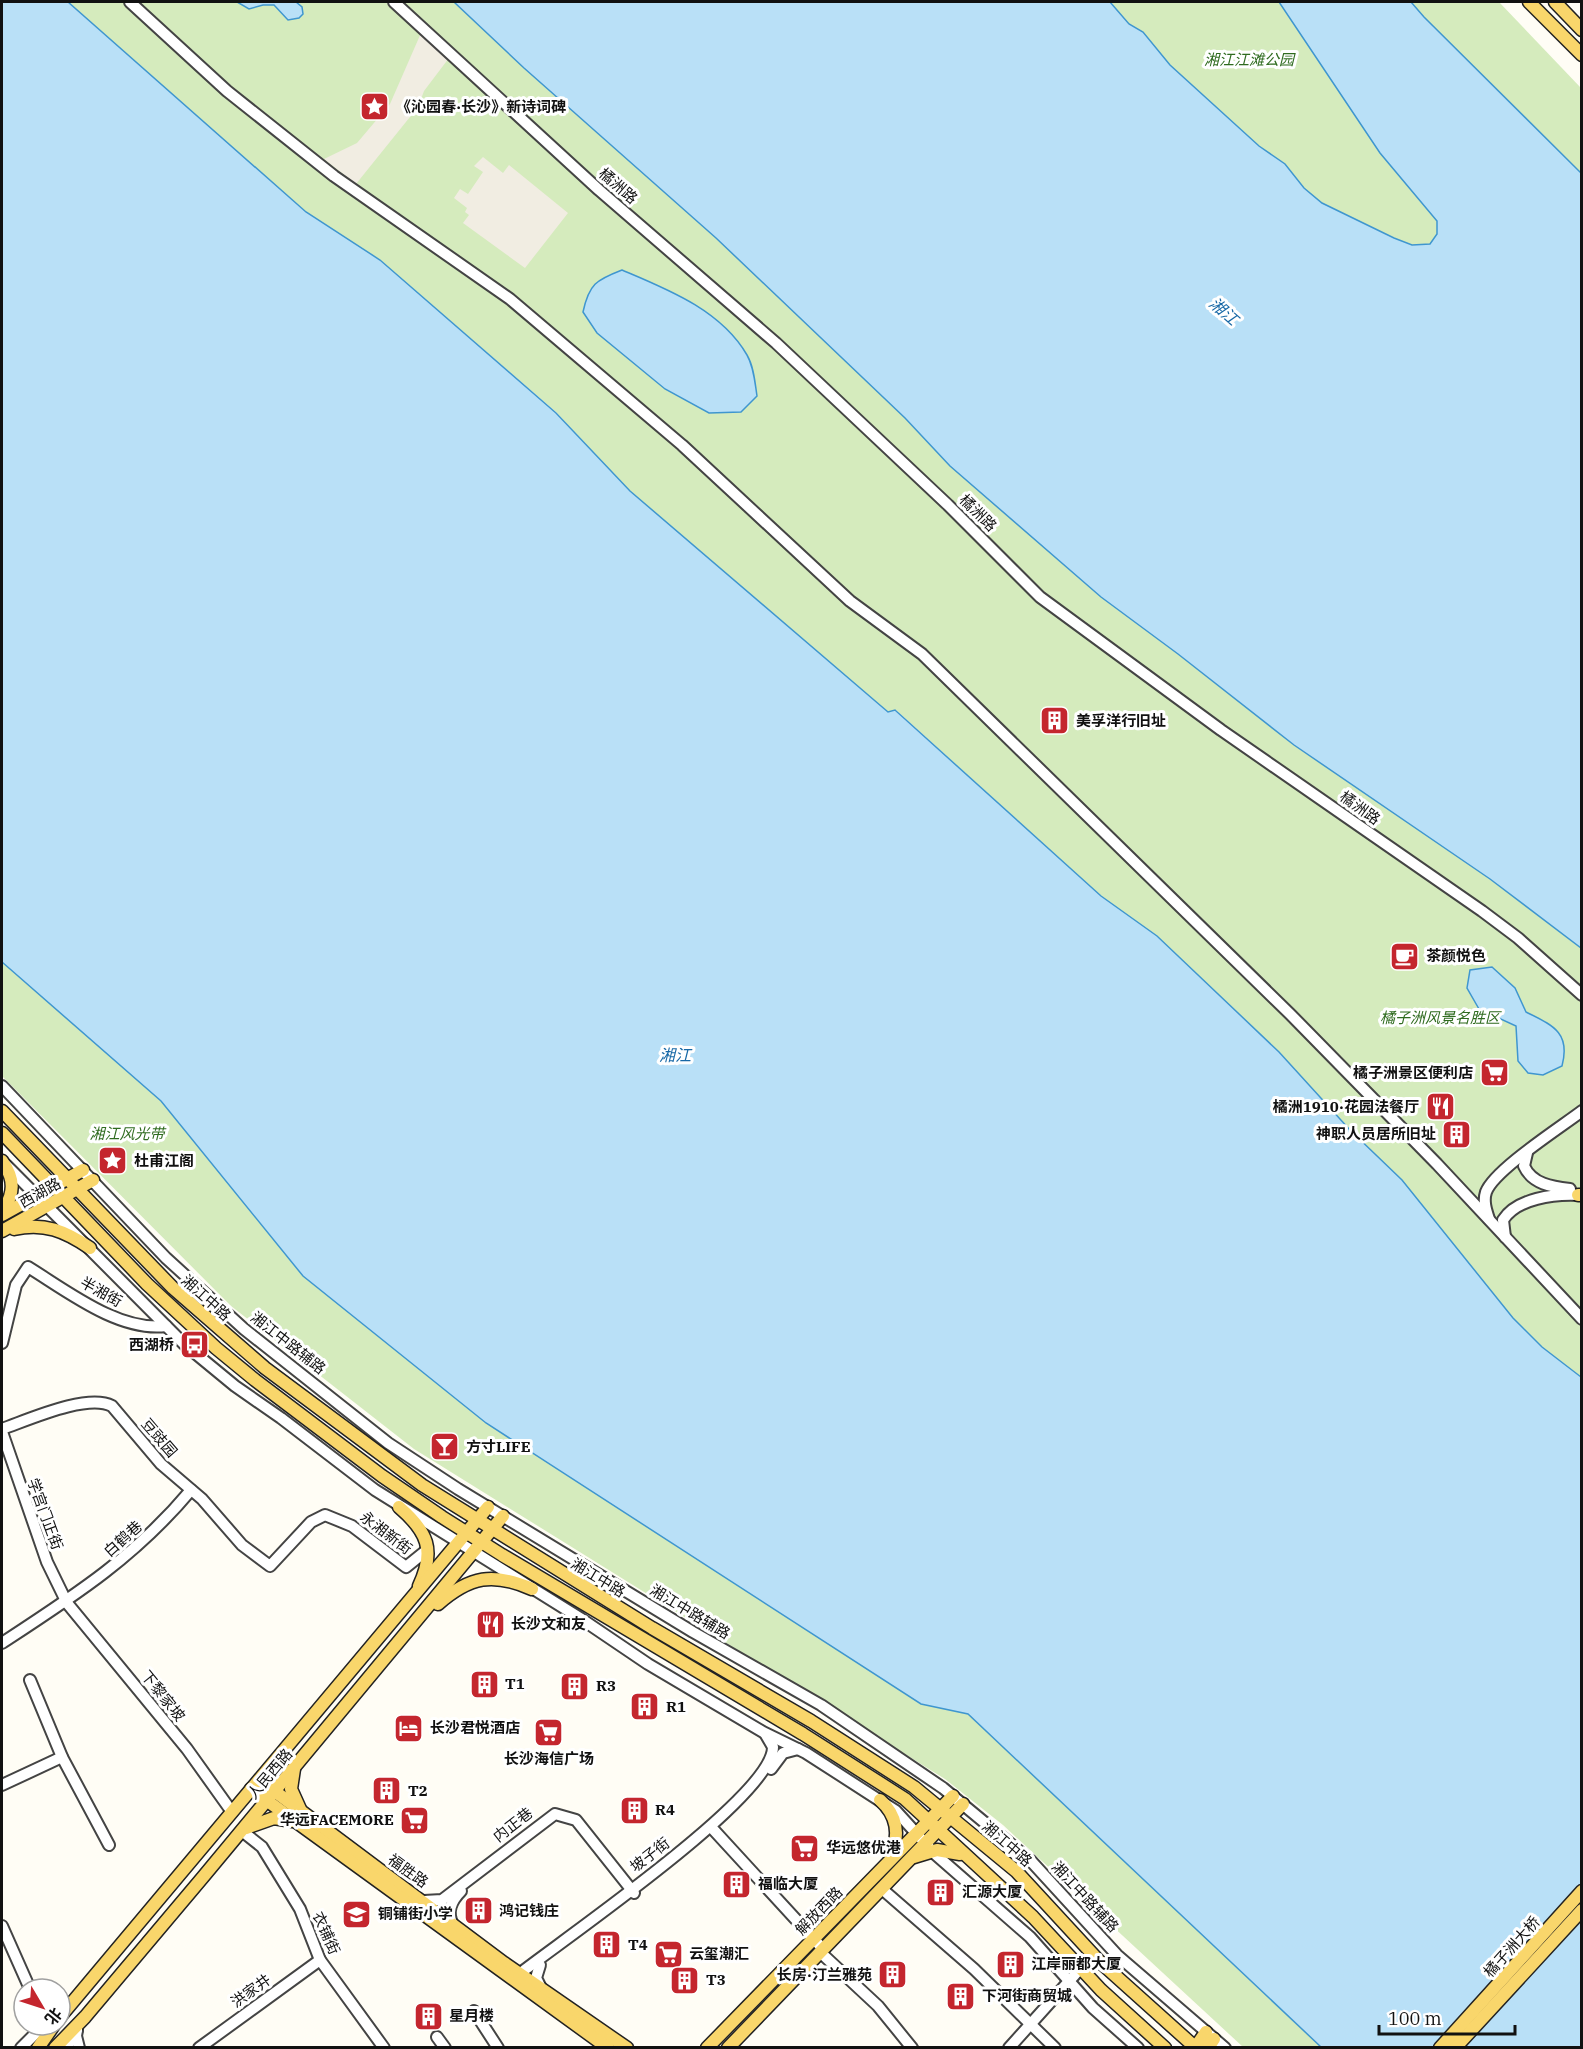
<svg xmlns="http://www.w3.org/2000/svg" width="1583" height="2049" viewBox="0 0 1583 2049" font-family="'IBM Plex Serif','Noto Sans SC',serif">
<rect width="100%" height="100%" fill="#fffdf5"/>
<g fill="#d5ebbd">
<path d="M 68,2 L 454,2 L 524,68 L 716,238 L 905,418 L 950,466 L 1101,597 L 1178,654 L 1294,745 L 1490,879 L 1581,948 L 1581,1377 L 1542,1347 L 1513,1318 L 1402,1180 L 1350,1130 L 1279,1052 L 1157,937 L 1101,896 L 896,710 L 888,712 L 629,491 L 556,412 L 380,260 L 306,212 Z"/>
<path d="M 1110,2 L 1279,2 L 1380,153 L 1438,221 L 1437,234 L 1430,244 L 1412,245 L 1394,238 L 1322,203 L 1304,188 L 1285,164 L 1259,146 L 1170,65 L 1143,32 L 1129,24 Z"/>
<path d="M 1411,2 L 1499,2 L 1581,88 L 1581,173 L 1424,17 Z"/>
<path d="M 2,962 L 161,1101 L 303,1276 L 486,1423 L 921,1704 L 968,1714 L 1321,2047 L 1243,2047 L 1003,1825 L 945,1779 L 414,1449 L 231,1306 L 2,1076 Z"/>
</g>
<g fill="#f1ede2">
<path d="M 421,33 L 449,58 L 424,91 L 418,107 L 356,184 L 324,159 L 357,143 L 390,104 Z"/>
<path d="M 483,157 L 503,173 L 509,165 L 568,213 L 525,268 L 463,223 L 469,215 L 465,212 L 467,208 L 454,198 L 460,189 L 468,194 L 483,172 L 474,166 Z"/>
</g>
<g fill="#b9e0f7" stroke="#3f96cf" stroke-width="1.5">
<path d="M 2,2 L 68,2 L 306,212 L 380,260 L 556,413 L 630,491 L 888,712 L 895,710 L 1101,896 L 1157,936 L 1279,1052 L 1350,1130 L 1402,1180 L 1513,1318 L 1542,1347 L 1581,1377 L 1581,2047 L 1321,2047 L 968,1714 L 921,1704 L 486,1423 L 303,1276 L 161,1101 L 2,962 Z"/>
<path d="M 237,2 L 296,2 L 302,7 L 303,14 L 299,18 L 288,20 L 274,5 L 263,5 L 249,9 Z"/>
<path d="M 454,2 L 1110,2 L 1129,24 L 1143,32 L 1170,65 L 1259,146 L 1285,164 L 1304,188 L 1322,203 L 1394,238 L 1412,245 L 1430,244 L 1437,234 L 1437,221 L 1380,153 L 1279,2 L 1411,2 L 1424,17 L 1581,173 L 1581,948 L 1490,879 L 1294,745 L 1178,654 L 1101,597 L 950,466 L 905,418 L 716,238 L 524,68 Z"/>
<path d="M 622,270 C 667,289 721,310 747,355 C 754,367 755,383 757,396 L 741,412 L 709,413 L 665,389 L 597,333 L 583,312 C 589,284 596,280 622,270 Z"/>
<path d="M 1492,967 L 1515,988 L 1526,1012 C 1552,1025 1571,1032 1562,1066 L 1543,1075 L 1528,1073 L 1518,1061 L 1516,1026 L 1479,1009 L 1467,988 L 1470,970 Z"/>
</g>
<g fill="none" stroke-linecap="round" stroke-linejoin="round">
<defs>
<g id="minor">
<path d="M 130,2 L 227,91 L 334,176 L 510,299 L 682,445 L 850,601 L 922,654 L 1290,1014 L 1437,1164 L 1582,1319"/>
<path d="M 394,2 L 599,190 L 776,343 L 948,505 L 1040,597 L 1221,730 L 1482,911 L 1518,938 L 1582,995"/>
<path d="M 2,1086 L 166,1258 L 244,1329 L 388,1443 L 458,1489 L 693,1632 L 821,1705 L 943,1788 L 1031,1861 L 1117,1955 L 1225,2048"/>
<path d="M 1527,1153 L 1524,1166 C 1532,1184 1552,1187 1570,1189"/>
<path d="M 6,1165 L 184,1344 L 235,1386 L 281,1418 L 375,1490 L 580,1618 L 648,1664 L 763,1732 L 806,1753 L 896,1811 L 935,1854 L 1030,1937 L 1093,2008 L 1138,2048"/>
<path d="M 1489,1219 C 1486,1210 1483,1201 1486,1192 C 1494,1170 1561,1127 1582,1111"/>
<path d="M 1505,1237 L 1503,1220 C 1517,1198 1554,1194 1578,1195"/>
<path d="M 2,1343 L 16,1285 L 28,1267 C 67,1291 119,1332 166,1326"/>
<path d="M 2,1429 C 28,1420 87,1393 112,1406 L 161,1464 L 202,1499 L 242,1545 L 270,1566 L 311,1522 L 325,1515 L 352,1526 L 406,1567 L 427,1550"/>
<path d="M 2,1432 L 47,1562 L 67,1603 L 187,1749 L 232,1812"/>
<path d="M 2,1643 C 74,1596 135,1557 191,1490"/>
<path d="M 30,1680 L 62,1757 L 109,1845"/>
<path d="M 771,1769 L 783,1753 L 798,1749"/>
<path d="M 2,1785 L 62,1757"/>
<path d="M 711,1827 L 823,1949"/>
<path d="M 242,1831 L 262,1847 L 300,1909 L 320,1960 L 384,2048"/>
<path d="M 882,1889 L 974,1969 L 1055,2048"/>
<path d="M 424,1901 L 442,1900 L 555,1814 L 576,1820 L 634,1893"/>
<path d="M 453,1925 C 446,1912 451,1901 461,1891"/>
<path d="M 2,1926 L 30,1989"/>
<path d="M 820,1952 L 878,2006 L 912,2048"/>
<path d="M 540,1965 L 536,1978 L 540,1986"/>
<path d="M 514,1978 C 559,1942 773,1797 773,1747 L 766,1735"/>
<path d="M 474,2011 L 498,2048"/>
<path d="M 77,2030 L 76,2036 L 79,2048"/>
<path d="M 437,2037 L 445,2048"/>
<path d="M 21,2048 L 44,2025"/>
<path d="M 66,2048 L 77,2030"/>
<path d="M 199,2048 L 320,1960"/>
<path d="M 1009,2048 L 1080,1969"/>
</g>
<g id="major">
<path d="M 1529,2 L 1582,55"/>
<path d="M 1555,2 L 1582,30"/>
<path d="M 2,1111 L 173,1288 L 265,1368 L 422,1485 L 652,1628 L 811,1721 L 914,1787 L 1016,1871 L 1099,1961 L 1196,2048"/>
<path d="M 2,1133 L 147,1284 L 216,1348 L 255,1380 L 382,1476 L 442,1517 L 502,1555 L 803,1734 L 905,1799 L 1033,1917 L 1101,1990 L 1165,2048"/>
<path d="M 2,1161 C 15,1179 15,1193 2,1212"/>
<path d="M 1578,1195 L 1582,1195"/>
<path d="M 2,1215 L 83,1170"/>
<path d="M 14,1229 C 44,1222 65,1231 90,1248"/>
<path d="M 2,1231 L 93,1180"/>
<path d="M 399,1507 C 427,1531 436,1550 419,1586"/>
<path d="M 438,1604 C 470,1576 493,1572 532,1589"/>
<path d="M 294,1769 L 291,1789 L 300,1809"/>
<path d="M 269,1787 L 504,1963 L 627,2048"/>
<path d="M 251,1789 L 608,2048"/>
<path d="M 880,1800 C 897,1815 900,1835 891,1856"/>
<path d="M 246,1828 L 274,1818 L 292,1821"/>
<path d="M 914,1857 L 937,1850 L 960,1854"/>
<path d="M 60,2017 L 488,1507"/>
<path d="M 38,2048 L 54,2025"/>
<path d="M 55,2048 L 85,2017 L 203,1877 L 503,1516"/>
<path d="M 707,2048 L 953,1796"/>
<path d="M 728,2048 L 963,1804"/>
<path d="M 1195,2048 L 1206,2032"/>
<path d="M 1208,2048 L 1214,2039"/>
<path d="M 1440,2048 L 1582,1891"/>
<path d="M 1455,2048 L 1582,1910"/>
</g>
</defs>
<use href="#minor" stroke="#444" stroke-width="14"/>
<use href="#major" stroke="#222" stroke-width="15"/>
<use href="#minor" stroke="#fff" stroke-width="10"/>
<use href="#major" stroke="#f9d66b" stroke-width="12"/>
</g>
<defs>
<symbol id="sight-square" viewBox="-11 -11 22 22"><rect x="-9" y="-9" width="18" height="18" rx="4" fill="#c4262e" stroke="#fff"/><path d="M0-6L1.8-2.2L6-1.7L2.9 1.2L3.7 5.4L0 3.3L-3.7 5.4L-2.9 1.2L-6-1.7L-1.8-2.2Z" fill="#fff"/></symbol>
<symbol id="building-square" viewBox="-11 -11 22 22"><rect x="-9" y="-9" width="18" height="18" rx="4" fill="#c4262e" stroke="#fff"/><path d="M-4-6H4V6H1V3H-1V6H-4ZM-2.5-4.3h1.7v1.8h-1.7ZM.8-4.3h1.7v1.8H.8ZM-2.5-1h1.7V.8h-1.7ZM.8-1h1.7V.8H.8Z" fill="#fff"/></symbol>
<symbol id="cafe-square" viewBox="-11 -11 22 22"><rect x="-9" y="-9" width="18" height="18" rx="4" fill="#c4262e" stroke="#fff"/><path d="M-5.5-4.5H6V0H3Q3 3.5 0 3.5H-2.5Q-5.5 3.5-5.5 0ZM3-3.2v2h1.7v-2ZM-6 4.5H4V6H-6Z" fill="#fff"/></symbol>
<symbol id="supermarket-square" viewBox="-11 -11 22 22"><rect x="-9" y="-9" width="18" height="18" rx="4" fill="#c4262e" stroke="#fff"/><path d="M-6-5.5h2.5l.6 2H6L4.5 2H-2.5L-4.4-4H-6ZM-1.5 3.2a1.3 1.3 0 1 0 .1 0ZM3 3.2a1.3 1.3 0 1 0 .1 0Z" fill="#fff"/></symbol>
<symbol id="restaurant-square" viewBox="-11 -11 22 22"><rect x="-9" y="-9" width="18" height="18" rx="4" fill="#c4262e" stroke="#fff"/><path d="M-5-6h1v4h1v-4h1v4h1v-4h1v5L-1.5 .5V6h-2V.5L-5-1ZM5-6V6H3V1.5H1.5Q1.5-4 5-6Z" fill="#fff"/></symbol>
<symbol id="bus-square" viewBox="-11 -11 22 22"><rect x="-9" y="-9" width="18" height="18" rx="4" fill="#c4262e" stroke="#fff"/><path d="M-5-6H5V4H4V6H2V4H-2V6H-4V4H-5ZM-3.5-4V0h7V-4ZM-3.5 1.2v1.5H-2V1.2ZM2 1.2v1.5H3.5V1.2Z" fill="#fff"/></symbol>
<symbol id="bar-square" viewBox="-11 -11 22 22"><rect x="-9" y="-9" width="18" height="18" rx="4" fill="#c4262e" stroke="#fff"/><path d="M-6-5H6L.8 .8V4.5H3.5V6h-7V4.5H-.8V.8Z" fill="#fff"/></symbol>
<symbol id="hotel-square" viewBox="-11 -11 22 22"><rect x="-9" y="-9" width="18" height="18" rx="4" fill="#c4262e" stroke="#fff"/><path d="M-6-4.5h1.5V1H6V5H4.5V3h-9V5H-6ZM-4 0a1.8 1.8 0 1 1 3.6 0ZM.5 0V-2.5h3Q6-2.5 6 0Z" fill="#fff"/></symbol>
<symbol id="school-square" viewBox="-11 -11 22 22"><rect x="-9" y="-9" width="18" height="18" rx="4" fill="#c4262e" stroke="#fff"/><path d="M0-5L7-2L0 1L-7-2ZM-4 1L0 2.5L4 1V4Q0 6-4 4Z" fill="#fff"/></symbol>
</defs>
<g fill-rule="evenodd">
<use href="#sight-square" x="358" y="90" width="33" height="33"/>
<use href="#building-square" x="1038" y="704" width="33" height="33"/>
<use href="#cafe-square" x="1388" y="940" width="33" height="33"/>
<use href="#supermarket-square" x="1478" y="1056" width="33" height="33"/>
<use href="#restaurant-square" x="1424" y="1090" width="33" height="33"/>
<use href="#building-square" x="1440" y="1118" width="33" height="33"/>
<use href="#sight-square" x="96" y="1144" width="33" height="33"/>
<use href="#bus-square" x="178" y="1328" width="33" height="33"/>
<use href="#bar-square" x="428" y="1430" width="33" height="33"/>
<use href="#restaurant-square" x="474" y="1608" width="33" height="33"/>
<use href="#building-square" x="468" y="1668" width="33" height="33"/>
<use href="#building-square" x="558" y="1670" width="33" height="33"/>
<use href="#building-square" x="628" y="1690" width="33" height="33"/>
<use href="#hotel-square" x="392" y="1712" width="33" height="33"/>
<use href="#supermarket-square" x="532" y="1716" width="33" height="33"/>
<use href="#building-square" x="370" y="1774" width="33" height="33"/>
<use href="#building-square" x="618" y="1794" width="33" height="33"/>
<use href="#supermarket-square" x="398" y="1804" width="33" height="33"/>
<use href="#supermarket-square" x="788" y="1832" width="33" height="33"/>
<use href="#building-square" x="720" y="1868" width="33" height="33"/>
<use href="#building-square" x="924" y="1876" width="33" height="33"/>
<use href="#building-square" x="462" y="1894" width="33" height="33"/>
<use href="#school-square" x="340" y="1898" width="33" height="33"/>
<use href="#building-square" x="590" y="1928" width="33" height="33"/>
<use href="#supermarket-square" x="652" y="1938" width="33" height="33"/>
<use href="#building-square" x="994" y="1948" width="33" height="33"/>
<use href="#building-square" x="876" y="1958" width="33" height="33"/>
<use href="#building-square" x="668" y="1964" width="33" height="33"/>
<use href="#building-square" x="944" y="1980" width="33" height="33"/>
<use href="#building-square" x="412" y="2000" width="33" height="33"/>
</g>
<g text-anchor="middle" stroke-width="6" stroke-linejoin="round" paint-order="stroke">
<g font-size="15" font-style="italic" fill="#2f6b1f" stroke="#fff">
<text x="1249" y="65">湘江江滩公园</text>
<text x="1440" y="1023">橘子洲风景名胜区</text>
<text x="127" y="1139">湘江风光带</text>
</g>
<g font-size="15" font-weight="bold" fill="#111" stroke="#fff" text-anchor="start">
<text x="396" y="112">《沁园春·长沙》新诗词碑</text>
<text x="1076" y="726">美孚洋行旧址</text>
<text x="1426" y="961">茶颜悦色</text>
<text x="1473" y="1078" text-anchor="end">橘子洲景区便利店</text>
<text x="1419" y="1112" text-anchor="end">橘洲1910·花园法餐厅</text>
<text x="1436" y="1139" text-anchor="end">神职人员居所旧址</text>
<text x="134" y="1166">杜甫江阁</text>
<text x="174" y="1350" text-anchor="end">西湖桥</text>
<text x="466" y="1452">方寸LIFE</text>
<text x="511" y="1629">长沙文和友</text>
<text x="505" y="1689">T1</text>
<text x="596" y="1691">R3</text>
<text x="666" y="1712">R1</text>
<text x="430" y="1733">长沙君悦酒店</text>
<text x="549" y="1764" text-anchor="middle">长沙海信广场</text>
<text x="408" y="1796">T2</text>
<text x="655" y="1815">R4</text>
<text x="394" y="1825" text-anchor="end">华远FACEMORE</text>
<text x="826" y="1853">华远悠优港</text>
<text x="758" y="1889">福临大厦</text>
<text x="962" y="1897">汇源大厦</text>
<text x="499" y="1916">鸿记钱庄</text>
<text x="378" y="1919">铜铺街小学</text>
<text x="628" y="1950">T4</text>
<text x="689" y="1959">云玺潮汇</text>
<text x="1031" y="1969">江岸丽都大厦</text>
<text x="872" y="1980" text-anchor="end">长房·汀兰雅苑</text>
<text x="706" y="1985">T3</text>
<text x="982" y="2001">下河街商贸城</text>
<text x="449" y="2021">星月楼</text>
</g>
<g font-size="15" fill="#111" stroke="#fff">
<text transform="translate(618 186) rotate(41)" y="5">橘洲路</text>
<text transform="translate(978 513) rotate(45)" y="5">橘洲路</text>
<text transform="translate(1360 808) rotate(36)" y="5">橘洲路</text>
<text transform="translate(40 1193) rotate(-29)" y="5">西湖路</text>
<text transform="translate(101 1292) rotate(29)" y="5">半湘街</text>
<text transform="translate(206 1298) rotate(42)" y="5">湘江中路</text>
<text transform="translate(288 1343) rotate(38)" y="5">湘江中路辅路</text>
<text transform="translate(159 1438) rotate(49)" y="5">豆豉园</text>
<text transform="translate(45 1514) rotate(70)" y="5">学宫门正街</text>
<text transform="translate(386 1533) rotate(37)" y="5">永湘新街</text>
<text transform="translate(123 1539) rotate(-42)" y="5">白鹤巷</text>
<text transform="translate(598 1578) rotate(31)" y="5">湘江中路</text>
<text transform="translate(690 1612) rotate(31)" y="5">湘江中路辅路</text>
<text transform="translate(163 1696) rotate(51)" y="5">下黎家坡</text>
<text transform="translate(270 1774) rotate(-50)" y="5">人民西路</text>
<text transform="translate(513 1825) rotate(-38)" y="5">内正巷</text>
<text transform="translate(1007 1844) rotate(41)" y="5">湘江中路</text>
<text transform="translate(650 1855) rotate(-38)" y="5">坡子街</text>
<text transform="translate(408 1871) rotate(36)" y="5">福胜路</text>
<text transform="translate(1085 1897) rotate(47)" y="5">湘江中路辅路</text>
<text transform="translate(819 1911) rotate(-46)" y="5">解放西路</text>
<text transform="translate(326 1933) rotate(66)" y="5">衣铺街</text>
<text transform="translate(1512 1947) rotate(-48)" y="5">橘子洲大桥</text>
<text transform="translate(251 1991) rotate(-36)" y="5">洪家井</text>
</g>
<g font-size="16" font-style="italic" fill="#1768a6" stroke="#fff">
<text transform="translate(1224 311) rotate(41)" y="6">湘江</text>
<text x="675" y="1061">湘江</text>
</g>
</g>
<rect width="1583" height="2049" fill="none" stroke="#111111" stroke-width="6"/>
<g transform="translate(42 2007) rotate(129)"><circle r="28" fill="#ffffff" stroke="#a0a0a0" stroke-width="1.5"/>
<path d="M0-4.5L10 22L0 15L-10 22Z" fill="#c4262e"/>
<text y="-9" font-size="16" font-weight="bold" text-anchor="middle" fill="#111111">北</text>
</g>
<path d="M1379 2025v9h136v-9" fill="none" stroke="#111111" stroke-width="3"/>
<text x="1388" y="2025" font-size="18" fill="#111111" stroke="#ffffff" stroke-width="4.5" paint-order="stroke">100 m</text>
</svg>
